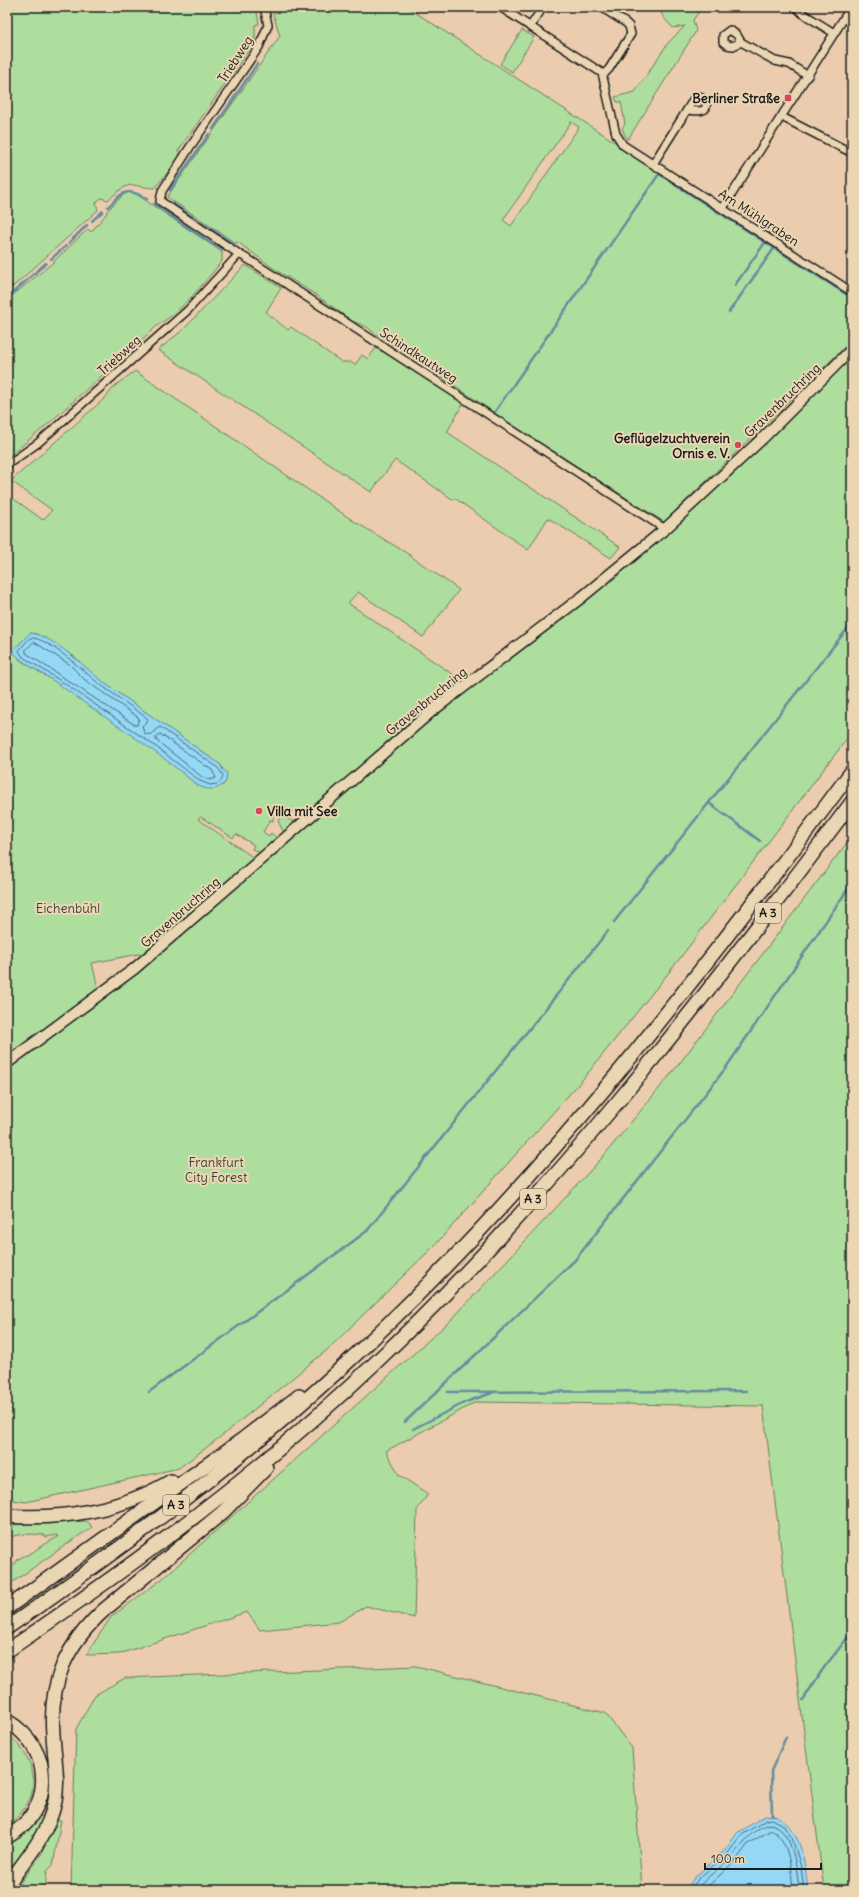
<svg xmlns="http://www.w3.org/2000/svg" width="859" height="1897" viewBox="0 0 859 1897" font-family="Delius,sans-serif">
<rect width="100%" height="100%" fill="#ebccae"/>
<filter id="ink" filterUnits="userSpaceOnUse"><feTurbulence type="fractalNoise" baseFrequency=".025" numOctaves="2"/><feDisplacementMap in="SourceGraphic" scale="8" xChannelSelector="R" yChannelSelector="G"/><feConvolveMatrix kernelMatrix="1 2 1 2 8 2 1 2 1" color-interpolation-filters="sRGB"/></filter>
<g filter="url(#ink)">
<g fill="#aede9e" stroke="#657d5d" fill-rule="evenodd">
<path d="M 7,7 L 256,7 L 259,24 L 255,25 L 255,42 L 253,44 L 178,151 L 180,157 L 155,188 C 127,186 132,179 108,200 L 101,198 L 96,203 L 98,210 L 7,292 Z"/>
<path d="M 271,7 L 407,7 L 852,296 L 852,340 L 664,522 L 508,422 L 402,350 L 383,340 L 367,327 L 352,321 L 316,295 L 273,268 L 239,243 L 234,242 L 167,197 L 280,36 ZM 571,122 L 579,127 L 511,226 L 503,220 Z"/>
<path d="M 658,7 L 702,7 L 693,20 L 696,31 L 628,139 L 625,136 L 622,128 L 625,124 L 621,102 L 617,102 L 615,97 L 635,92 L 668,43 L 685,26 L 673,28 L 664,18 Z"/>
<path d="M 522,30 L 534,37 L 512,72 L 500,64 Z"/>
<path d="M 129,192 L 136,194 L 222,252 L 222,261 C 205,282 182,311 158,325 L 48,424 L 7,458 L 7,300 L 50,265 L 88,229 L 91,232 L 107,213 L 106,212 L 123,195 Z"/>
<path d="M 245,265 L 281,288 L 266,312 L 288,330 L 291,327 L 343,363 L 344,361 L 347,363 L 349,361 L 355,365 L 362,355 L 368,359 L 376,348 L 382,352 L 384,350 L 464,402 L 447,432 L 617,545 L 620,547 L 611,558 L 548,518 L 528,550 L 456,499 L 452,499 L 395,460 L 371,492 L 158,350 L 184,329 Z"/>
<path d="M 852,355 L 852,732 L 674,966 L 583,1079 L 436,1244 L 327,1350 L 219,1438 L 179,1468 L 26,1502 L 7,1499 L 7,1067 L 133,973 L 460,693 L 658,539 L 716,488 Z"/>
<path d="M 135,371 L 352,520 L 405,552 L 459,590 L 423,637 L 358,592 L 348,603 L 461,680 L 404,726 L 337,788 L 302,818 L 294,812 L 279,805 L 278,808 L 281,810 C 274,812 273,814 273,821 L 270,820 L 263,832 L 269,836 L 271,833 L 278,839 L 261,853 L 252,849 L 254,845 L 236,834 L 233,838 L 201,817 L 198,819 L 254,858 L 149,952 L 92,963 L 99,992 L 7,1058 L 7,494 L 43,520 L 52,510 L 11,481 L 105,398 L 116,385 ZM 30,633 L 36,634 L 75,657 L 90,672 L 107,685 L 221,765 C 223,773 231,776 223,785 L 197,785 L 153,749 L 62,686 L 20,660 L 14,650 Z"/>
<path d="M 282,816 L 296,823 L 284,833 L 278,821 Z"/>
<path d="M 852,836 L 852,1890 L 824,1890 L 763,1406 L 476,1402 L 386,1451 L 399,1475 L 428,1494 L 417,1510 L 414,1618 L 366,1606 L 339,1622 L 260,1630 L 247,1612 L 119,1654 L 86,1655 L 111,1617 L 162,1579 L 450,1321 L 541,1224 L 601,1159 L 679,1064 Z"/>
<path d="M 86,1521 L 90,1524 L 92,1528 L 80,1535 L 7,1586 L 7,1566 L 15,1564 L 18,1559 L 33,1552 L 44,1544 L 58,1537 L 57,1535 L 46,1537 L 45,1535 C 32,1534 21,1533 7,1538 L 7,1525 Z"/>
<path d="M 416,1666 L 605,1713 L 632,1748 L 642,1890 L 71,1890 L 76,1729 L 95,1695 L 125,1678 Z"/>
<path d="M 7,1734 C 41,1762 43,1799 7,1826 Z"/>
<path d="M 39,1816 L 45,1817 L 39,1830 L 7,1878 L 7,1842 L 22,1833 Z"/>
<path d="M 56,1820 L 61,1820 L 53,1865 L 47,1871 L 45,1890 L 15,1890 L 42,1853 Z"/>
</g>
<g fill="#94d8f6" stroke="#648d9f">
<path d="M 30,633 C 55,636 87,670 107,685 L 221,765 L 222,769 L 227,773 L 226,781 C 218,791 208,791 197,785 C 154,748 106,719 61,686 C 46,674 27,667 14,653 L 14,650 Z"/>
<path d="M 772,1815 C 802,1825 805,1864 808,1890 L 685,1890 L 696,1876 L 726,1849 L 737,1833 L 765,1816 Z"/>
</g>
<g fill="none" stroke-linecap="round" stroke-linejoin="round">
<g stroke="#4c6773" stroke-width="1">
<path d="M 30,638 C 47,635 89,677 105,688 C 119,698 133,708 147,718 L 148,720 L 142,726 L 144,733 C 153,738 154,729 160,727 L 217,767 L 223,775 L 222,780 L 217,784 L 210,785 L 200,781 L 155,746 L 64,683 L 23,657 L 19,651 Z"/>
<path d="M 34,642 L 69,664 L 85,680 L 139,718 L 137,725 L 135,725 L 26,653 L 26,650 Z"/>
<path d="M 160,734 L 212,770 L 216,778 L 210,780 L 202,777 L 156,740 L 156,738 Z"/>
<path d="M 690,1890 L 699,1878 L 729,1852 L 740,1836 L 766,1820 L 772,1819 L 782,1824 L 792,1838 L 801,1867 L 804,1890"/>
<path d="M 696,1890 C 707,1876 721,1868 733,1855 C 743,1844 754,1826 771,1824 C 794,1831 797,1871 799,1890"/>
<path d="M 704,1890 L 736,1860 L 748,1844 L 771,1830 C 790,1839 791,1872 793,1890"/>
</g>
<g stroke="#648d9f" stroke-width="2.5">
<path d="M 213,129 L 257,64"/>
<path d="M 170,190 L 209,134"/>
<path d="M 172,203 L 235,245"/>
<path d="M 154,204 L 222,251"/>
<path d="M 108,207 C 123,192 126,186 147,199"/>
<path d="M 92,221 L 103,211"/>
<path d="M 69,243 L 87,225"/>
<path d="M 51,259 L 66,246"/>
<path d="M 7,283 L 12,286"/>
<path d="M 735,285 L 766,241"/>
<path d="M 7,298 L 46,263"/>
<path d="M 729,312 L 775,247"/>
<path d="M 494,413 L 659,174 L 852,298"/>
<path d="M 709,803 L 760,841"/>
<path d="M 614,922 L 852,623"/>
<path d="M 149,1392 L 367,1231 L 608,931"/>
<path d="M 448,1392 L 746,1391"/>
<path d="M 405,1422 L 575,1260 L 725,1069 L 852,883"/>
<path d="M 413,1429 L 466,1402 L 492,1393"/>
<path d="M 803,1700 L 823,1669 L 852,1632"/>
<path d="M 772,1815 L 771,1771 L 786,1737"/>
</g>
<defs>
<g id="street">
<path d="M 264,7 L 268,25 L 259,47 L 190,147 L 162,191 L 160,201 L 239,254 L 251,261 L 665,529"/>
<path d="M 500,7 L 602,73 L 616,134 L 623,145 L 852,292"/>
<path d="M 601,7 L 626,23 L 629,26 L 631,34 L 609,69 L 603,75"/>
<path d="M 796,7 L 802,13 L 834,33"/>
<path d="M 530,27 L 543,7"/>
<path d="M 741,42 L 737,35 L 730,30 L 723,35 L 723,42 L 727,45 L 733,46 L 741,42 L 775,61 L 789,64 L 808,76"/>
<path d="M 699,96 L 706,101 C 709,115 695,110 687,110 L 694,98 Z"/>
<path d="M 782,117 L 852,153"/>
<path d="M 653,164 L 687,110"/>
<path d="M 723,208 L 851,7"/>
<path d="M 7,465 L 38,443 L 188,310 L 239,254"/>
</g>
<path id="secondary" d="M 7,1063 L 134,969 L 432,711 L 582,597 L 665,529 L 765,436 L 852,349"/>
<g id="highway">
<path d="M 7,1516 C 62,1520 123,1510 171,1481"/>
<path d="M 7,1608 L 243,1439 L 299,1396"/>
<path d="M 7,1628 C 122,1548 235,1465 338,1371 C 533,1193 695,982 852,771"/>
<path d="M 7,1651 C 135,1564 262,1471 374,1364 C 553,1195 704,999 852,802"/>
<path d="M 7,1721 C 54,1748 55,1811 7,1837"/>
<path d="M 7,1885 C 26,1860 49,1833 55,1801 C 59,1778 54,1757 53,1734 C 49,1682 66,1645 104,1610 L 223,1512 L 266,1468"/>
</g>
</defs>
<use href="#street" stroke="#1c1c1c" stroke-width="10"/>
<use href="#secondary" stroke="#1c1c1c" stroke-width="13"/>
<use href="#highway" stroke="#1c1c1c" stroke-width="16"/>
<use href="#street" stroke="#ebd6b4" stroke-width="7"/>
<use href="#secondary" stroke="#ebd6b4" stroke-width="10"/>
<use href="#highway" stroke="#ebd6b4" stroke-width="13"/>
</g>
</g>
<g fill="#d1495b" stroke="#ebd6b4" stroke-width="1.5">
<rect x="784" y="94" width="8" height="8" rx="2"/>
<circle cx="738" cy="445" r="4"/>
<circle cx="259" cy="811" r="4"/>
</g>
<g text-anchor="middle" stroke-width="4" stroke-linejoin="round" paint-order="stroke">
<g fill="#ebd6b4" stroke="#5a544a" stroke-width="1">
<rect x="755" y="903" width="26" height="20" rx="3"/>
<rect x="520" y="1189" width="26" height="20" rx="3"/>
<rect x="163" y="1495" width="26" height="20" rx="3"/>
</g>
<g font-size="12" font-weight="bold" fill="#1c1c1c">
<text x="768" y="917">A 3</text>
<text x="533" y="1203">A 3</text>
<text x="176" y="1509">A 3</text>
</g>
<g font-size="13" fill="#1c1c1c" stroke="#ebd6b4">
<text transform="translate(235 59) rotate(-57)" y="5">Triebweg</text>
<text transform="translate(759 217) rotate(33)" y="5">Am Mühlgraben</text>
<text transform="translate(119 355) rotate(-42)" y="5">Triebweg</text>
<text transform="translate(419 355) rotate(33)" y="5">Schindkautweg</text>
<text transform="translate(782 400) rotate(-44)" y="5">Gravenbruchring</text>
<text transform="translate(426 701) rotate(-39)" y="5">Gravenbruchring</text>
<text transform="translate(180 912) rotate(-41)" y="5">Gravenbruchring</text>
</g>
<g font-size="13" font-weight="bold" fill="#1c1c1c" stroke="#ebd6b4" text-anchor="end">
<text x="780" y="103">Berliner Straße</text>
<text x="730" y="443">Geflügelzuchtverein<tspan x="730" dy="15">Ornis e. V.</tspan></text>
<text x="267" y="816" text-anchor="start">Villa mit See</text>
</g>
<g font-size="13" fill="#394336" stroke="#ebd6b4">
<text x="68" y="913">Eichenbühl</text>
<text x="216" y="1167">Frankfurt<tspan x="216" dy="15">City Forest</tspan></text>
</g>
</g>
<rect width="859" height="1897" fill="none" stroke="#ebd6b4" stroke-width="24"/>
<rect x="12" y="12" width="835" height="1873" fill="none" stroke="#1c1c1c" stroke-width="1.5" filter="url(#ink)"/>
<path d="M705 1863v6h116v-6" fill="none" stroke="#1c1c1c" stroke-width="2"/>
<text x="711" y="1863" font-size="12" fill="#1c1c1c" stroke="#ebd6b4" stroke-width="3" paint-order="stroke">100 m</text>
</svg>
